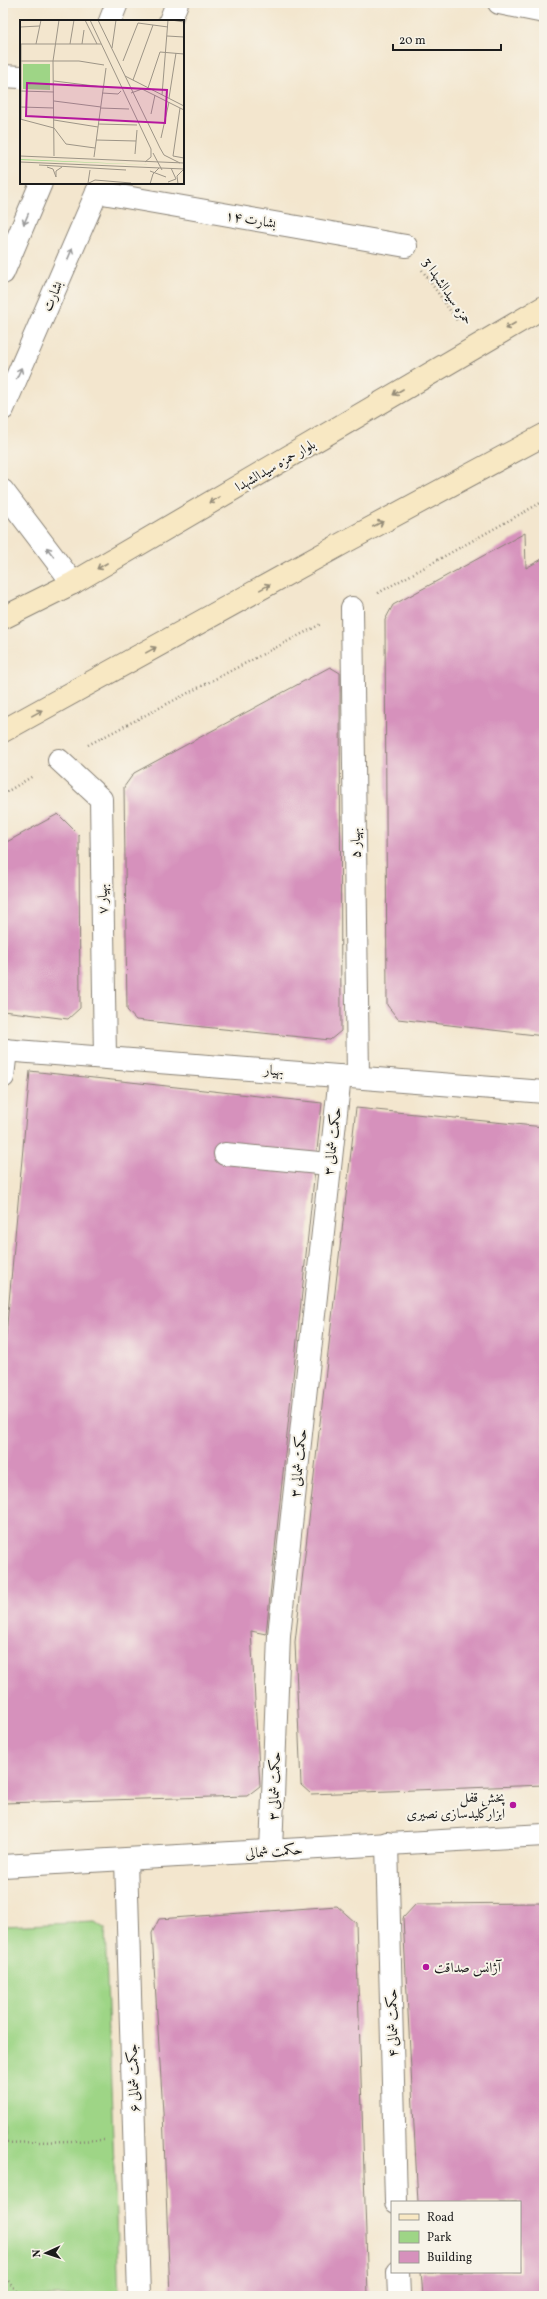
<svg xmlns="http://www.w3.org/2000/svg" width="547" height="2299" viewBox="0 0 547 2299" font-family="Vollkorn,Amiri,serif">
<rect width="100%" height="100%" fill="#f7f3e8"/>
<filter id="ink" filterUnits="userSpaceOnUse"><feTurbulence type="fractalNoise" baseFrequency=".025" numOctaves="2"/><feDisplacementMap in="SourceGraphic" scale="8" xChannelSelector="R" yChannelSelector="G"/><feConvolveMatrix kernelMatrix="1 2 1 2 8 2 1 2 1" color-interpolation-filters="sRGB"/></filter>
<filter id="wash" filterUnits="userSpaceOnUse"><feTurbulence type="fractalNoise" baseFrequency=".012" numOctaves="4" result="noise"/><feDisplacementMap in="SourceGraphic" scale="16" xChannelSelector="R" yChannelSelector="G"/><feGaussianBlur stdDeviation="0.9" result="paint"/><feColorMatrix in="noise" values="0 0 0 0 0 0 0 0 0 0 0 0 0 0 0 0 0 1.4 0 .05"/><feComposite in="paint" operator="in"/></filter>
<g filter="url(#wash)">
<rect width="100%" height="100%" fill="#f3e6ce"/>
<path fill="#9ed586" stroke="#5d7851" d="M 95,1922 L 105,1929 L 119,2296 L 3,2296 L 3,1926 Z"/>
<g id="blocks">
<g fill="#d691bc">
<path d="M 525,533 L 526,568 L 544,558 L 544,1036 L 398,1019 L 387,1005 L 385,620 L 393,605 Z"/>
<path d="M 330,667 L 340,673 L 341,1031 L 330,1040 L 136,1020 L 127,1010 L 124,787 L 134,773 Z"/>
<path d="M 58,814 L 79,835 L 80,1008 L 68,1019 L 3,1011 L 3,844 Z"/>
<path d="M 30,1071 L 322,1103 L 266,1634 L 251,1631 L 260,1786 L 247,1796 L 3,1803 L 3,1368 Z"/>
<path d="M 356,1108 L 544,1127 L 544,1785 L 311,1794 L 301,1785 L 295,1642 Z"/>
<path d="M 544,1903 L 544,2296 L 423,2296 L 421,2272 L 520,2272 L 520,2202 L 418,2202 L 403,1918 L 416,1904 Z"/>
<path d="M 337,1906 L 356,1923 L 368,2296 L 170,2296 L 163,2112 L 152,1933 L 159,1919 Z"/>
</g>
</g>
</g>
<g filter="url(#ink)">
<use href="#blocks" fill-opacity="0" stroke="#888175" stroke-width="1"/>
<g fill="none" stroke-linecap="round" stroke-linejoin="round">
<defs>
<g id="minor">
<path d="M 499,3 L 544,12"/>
<path d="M 97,192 L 406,246"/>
<path d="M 352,608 L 358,1077"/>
<path d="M 59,760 L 101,799 L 105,1057"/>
<path d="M 3,1050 L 544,1092"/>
<path d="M 3,1077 L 6,1050"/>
<path d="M 225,1154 L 329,1164"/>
<path d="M 387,1843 L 396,2202"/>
<path d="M 271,1851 L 279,1635 L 340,1076"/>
<path d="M 126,1860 L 139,2296"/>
<path d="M 398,2272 L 399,2296"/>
</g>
<g id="tertiary">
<path d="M 110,21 L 117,3"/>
<path d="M 170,21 L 177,3"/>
<path d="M 3,76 L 21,77"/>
<path d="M 3,273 L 41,183"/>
<path d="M 3,409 L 101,183"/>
<path d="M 3,491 L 73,583"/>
<path d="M 3,1866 L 544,1835"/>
</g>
<g id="secondary">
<path d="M 3,618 L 73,583 L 544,307"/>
<path d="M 3,731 L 345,542 L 544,435"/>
</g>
</defs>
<use href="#minor" stroke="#888175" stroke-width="24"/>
<use href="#tertiary" stroke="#888175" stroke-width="24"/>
<use href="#secondary" stroke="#888175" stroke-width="24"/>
<g stroke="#888175" stroke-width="2.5" stroke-dasharray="1 3" stroke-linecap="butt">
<path d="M 422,270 L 458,322"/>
<path d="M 378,593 L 544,501"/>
<path d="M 88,745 L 321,624"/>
<path d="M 3,794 L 33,776"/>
<path d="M 3,2143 L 104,2140"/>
<path d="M 3,2275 L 21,2296"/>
</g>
<use href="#minor" stroke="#fff" stroke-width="22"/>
<use href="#tertiary" stroke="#fff" stroke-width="22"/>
<use href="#secondary" stroke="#f8e8c3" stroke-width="22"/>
</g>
<defs><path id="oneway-shaft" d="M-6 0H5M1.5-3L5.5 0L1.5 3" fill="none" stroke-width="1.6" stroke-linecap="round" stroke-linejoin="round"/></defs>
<g stroke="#999">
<use href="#oneway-shaft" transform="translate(26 219) rotate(113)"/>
<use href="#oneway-shaft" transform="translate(70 254) rotate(-67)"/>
<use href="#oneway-shaft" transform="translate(19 373) rotate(-66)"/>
<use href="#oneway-shaft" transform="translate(50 552) rotate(-127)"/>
</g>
<g stroke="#958c78">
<use href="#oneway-shaft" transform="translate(510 326) rotate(150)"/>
<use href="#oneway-shaft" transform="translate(398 392) rotate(150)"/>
<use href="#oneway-shaft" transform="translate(214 500) rotate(150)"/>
<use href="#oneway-shaft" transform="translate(378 524) rotate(-28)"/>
<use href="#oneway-shaft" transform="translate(102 566) rotate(150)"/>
<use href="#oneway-shaft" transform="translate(265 587) rotate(-29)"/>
<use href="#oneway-shaft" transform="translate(151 650) rotate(-29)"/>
<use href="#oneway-shaft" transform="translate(37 713) rotate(-29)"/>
</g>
</g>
<g fill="#b5179e" stroke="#f7f3e8" stroke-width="1.5">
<circle cx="513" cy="1805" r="4"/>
<circle cx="426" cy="1967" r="4"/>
</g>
<g text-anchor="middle" stroke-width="4" stroke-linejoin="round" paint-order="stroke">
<g font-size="14" fill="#1c1c1c" stroke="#f7f3e8">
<text transform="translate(251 219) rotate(10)" y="5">بشارت ۱۴</text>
<text transform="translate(448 291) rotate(56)" y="5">حمزه سیدالشهدا 3</text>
<text transform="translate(52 296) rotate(-67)" y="5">بشارت</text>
<text transform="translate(275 465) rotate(-30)" y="5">بلوار حمزه سیدالشهدا</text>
<text transform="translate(355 843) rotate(-91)" y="5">بهیار ۵</text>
<text transform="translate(102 899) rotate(-91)" y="5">بهیار ۷</text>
<text transform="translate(274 1070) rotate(5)" y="5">بهیار</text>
<text transform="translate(332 1141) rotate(-83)" y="5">حکمت شمالی ۳</text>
<text transform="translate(298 1463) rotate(-84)" y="5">حکمت شمالی ۳</text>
<text transform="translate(274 1786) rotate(-88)" y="5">حکمت شمالی ۳</text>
<text transform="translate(274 1851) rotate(-4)" y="5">حکمت شمالی</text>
<text transform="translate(392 2023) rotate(-91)" y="5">حکمت شمالی ۴</text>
<text transform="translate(133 2078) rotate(-92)" y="5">جکمت شمالی ۶</text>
</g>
<g font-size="14" fill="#1c1c1c" stroke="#f7f3e8" text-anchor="end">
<text x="505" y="1802">پخش قفل<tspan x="505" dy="16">ابزارکلیدسازی نصیری</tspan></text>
<text x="434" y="1972" text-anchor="start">آژانس صداقت</text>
</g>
</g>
<g transform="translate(20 20)">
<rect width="164" height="164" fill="#f3e6ce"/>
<path d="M 3,44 L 30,44 L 30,70 L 3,69 ZM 0,139 L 130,145 L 0,140 Z" fill="#9ed586"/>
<path fill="none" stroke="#9d9587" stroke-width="1" d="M 65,0 L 77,24M 70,0 L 131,129 L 131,137 L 125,142M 78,0 L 140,128 L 144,135 L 160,143M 151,0 L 164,2M 118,3 L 148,7M 0,7 L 20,6M 147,16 L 164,17M 0,24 L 81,24M 1,24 L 1,99M 16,24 L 21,0M 50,24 L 54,0M 62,24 L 64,10M 92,28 L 96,0M 1,41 L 59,41 L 84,45M 103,41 L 118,3M 105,56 L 164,86M 113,60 L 133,5M 34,61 L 83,67M 128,68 L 140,32 L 164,34M 1,71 L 34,72M 82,73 L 98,74 L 101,71M 111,73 L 122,69 L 164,90M 142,75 L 148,0M 149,78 L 156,33M 34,81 L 81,87M 1,87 L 34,88M 80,88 L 109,89M 160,88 L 153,136 L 164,138M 131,94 L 135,75M 0,99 L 34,108 L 46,124 L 75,128M 34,100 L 78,107M 78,104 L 117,105M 141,118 L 149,82M 76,120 L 116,121M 133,133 L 142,150M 115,134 L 117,110M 0,136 L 164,143M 34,136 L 33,41 L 39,0M 74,137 L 86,48M 0,142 L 164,149M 19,145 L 106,150M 27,147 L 33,149 L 36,157 L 36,151 L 42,147M 130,151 L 146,157M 148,162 L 156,159 L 151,148M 68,163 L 70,150M 67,164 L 75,160 L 111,163M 130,164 L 133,154 L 139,148M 158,164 L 157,156 L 164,149"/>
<path fill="#b5179e" fill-opacity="0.15" stroke="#b5179e" stroke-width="2" d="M 7,63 L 147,70 L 145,103 L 6,96 Z"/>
<rect width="164" height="164" fill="none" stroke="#1c1c1c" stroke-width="2"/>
</g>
<rect width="547" height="2299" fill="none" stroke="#f7f3e8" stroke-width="16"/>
<rect x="391" y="2201" width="130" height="72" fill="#f7f3e8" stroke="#9f9d96"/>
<rect x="399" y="2214" width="20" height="6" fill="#f8e8c3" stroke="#9f9d96"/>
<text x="427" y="2221" font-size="12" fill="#1c1c1c">Road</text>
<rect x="399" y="2231" width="20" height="12" fill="#9ed586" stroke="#9f9d96"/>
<text x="427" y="2241" font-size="12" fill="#1c1c1c">Park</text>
<rect x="399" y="2251" width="20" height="12" fill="#d691bc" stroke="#9f9d96"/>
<text x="427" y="2261" font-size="12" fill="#1c1c1c">Building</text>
<g transform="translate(46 2253) rotate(267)" stroke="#f7f3e8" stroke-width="3" paint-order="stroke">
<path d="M0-3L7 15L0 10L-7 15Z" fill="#1c1c1c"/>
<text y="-6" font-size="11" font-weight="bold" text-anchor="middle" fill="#1c1c1c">N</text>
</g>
<path d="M393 44v6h108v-6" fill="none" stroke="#1c1c1c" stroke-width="2"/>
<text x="399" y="44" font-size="12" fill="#1c1c1c" stroke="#f7f3e8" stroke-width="3" paint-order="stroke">20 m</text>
</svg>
